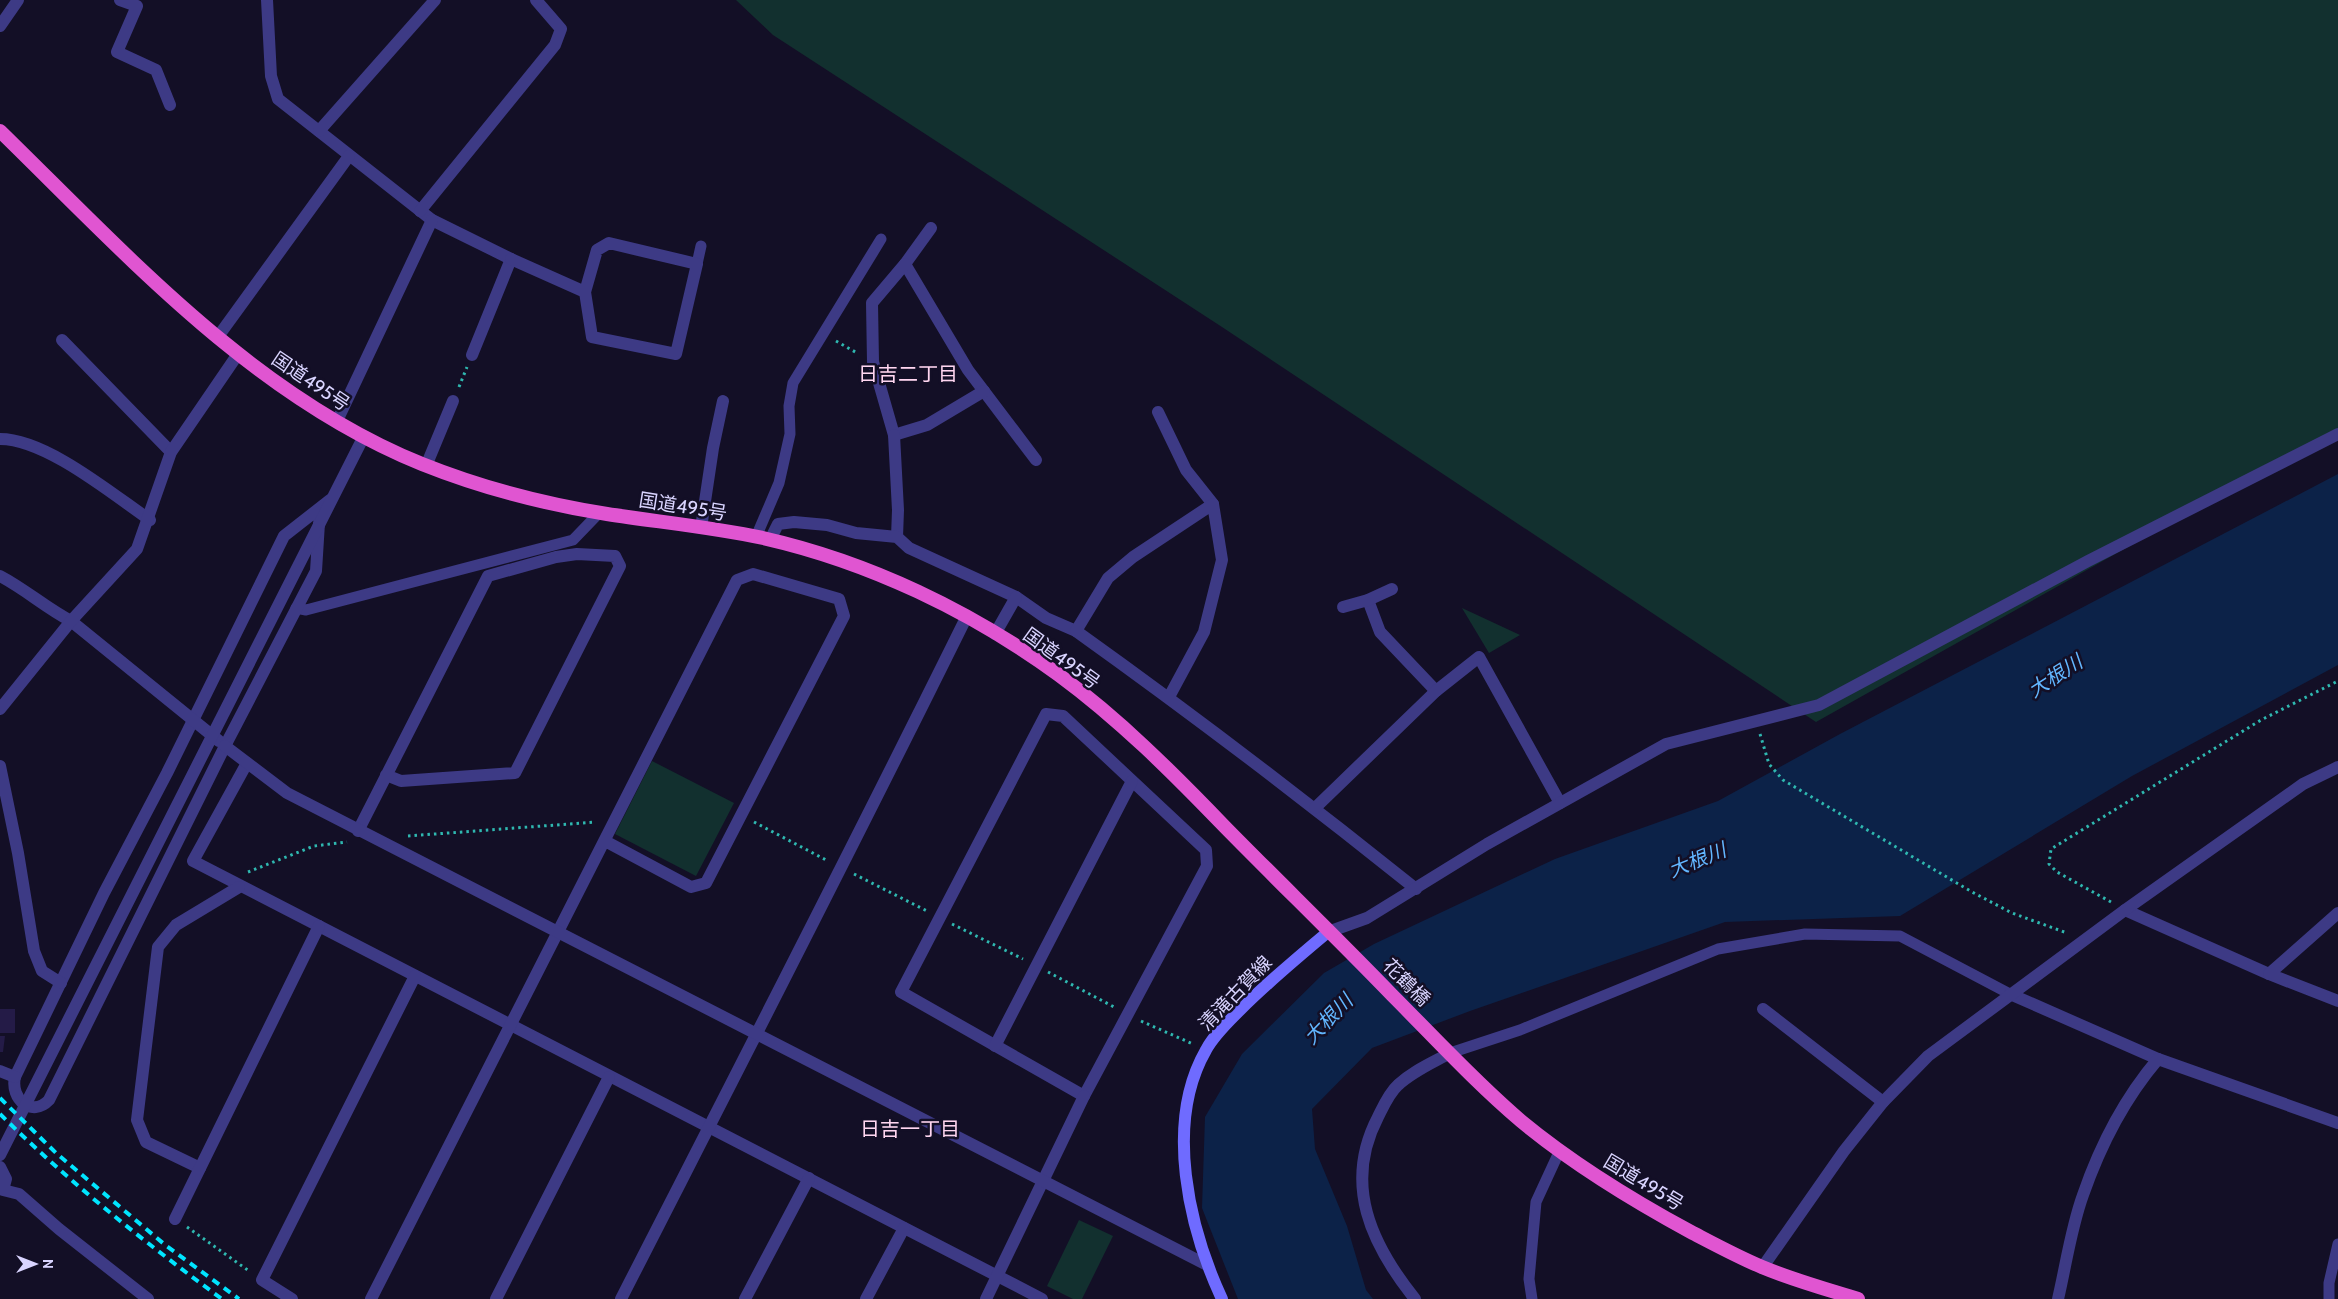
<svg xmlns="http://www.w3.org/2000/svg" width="2338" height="1299" viewBox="0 0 2338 1299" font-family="Cabin,'Noto Sans JP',sans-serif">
<rect width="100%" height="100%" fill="#130f26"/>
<g fill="#12302f">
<path d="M 736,0 L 2338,0 L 2338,429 L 1816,722 L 1222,327 L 773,35 Z"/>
<path d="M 1462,608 L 1520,635 L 1489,653 Z"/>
<path d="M 652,761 L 734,803 L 696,876 L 615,834 Z"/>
<path d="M 1079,1220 L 1113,1236 L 1082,1299 L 1073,1299 L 1047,1286 Z"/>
</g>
<path fill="#0c2248" d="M 2338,474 L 2338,665 L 2132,776 L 1900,916 L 1725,922 L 1470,1011 L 1372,1048 L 1312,1109 L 1315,1149 L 1347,1226 L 1366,1290 L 1373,1299 L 1238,1299 L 1202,1208 L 1205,1117 L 1242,1054 L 1324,973 L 1374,944 L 1555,859 L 1718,801 L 1840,734 Z"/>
<g fill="#241b47">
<rect x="0" y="1009" width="15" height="24"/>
<path d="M 0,1036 L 5,1036 L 3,1052 L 0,1052 Z"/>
</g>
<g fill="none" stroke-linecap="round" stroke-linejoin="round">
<g stroke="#2fb8b0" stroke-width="3" stroke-dasharray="2.5 4" stroke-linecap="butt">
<path d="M 836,341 L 857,353"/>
<path d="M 459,387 L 467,367"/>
<path d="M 1760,734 L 1769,764 L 1783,780 L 1972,892 L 2012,913 L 2067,933"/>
<path d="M 754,822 L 828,861"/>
<path d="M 408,836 L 596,822"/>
<path d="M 248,872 L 314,846 L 347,842"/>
<path d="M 854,874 L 927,911"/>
<path d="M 2111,902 L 2057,872 L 2049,864 L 2051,849 L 2261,720 L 2338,681"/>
<path d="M 952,924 L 1023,959"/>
<path d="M 1048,972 L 1116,1008"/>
<path d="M 1141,1021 L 1193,1044"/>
<path d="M 187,1227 L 249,1271"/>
</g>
<g stroke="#3d3a85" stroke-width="11">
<path d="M 697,264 L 701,246"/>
<path d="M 756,537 L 779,483 L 790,434 L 789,406 L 793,383 L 881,239"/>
<path d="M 296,608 L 306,610 L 573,540 L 599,513"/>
<path d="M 1450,1053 L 1520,1030 L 1718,949 L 1805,934 L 1900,936 L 2010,994"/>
<path d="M 1532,1299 L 1529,1279 L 1536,1202 L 1560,1150"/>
<path d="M 2329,1299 L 2329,1283 L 2338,1244"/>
</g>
<g stroke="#3d3a85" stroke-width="12">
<path d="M 120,0 L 137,6 L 117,52 L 156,70 L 170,105"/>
<path d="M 267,0 L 271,76 L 278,99 L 432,220 L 511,259 L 472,355"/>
<path d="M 0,26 L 18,0"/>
<path d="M 319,131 L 435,0"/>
<path d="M 420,211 L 555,45 L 561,29 L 536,0"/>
<path d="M 931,228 L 905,264 L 968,370 L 1036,460"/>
<path d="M 511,259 L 585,292 L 592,337 L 676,354 L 697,264 L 609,243 L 597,250 L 585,292"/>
<path d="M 905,264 L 872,303 L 873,362 L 894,435 L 927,425 L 984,391"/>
<path d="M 217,338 L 349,156"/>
<path d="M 62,340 L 171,452"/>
<path d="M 1158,412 L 1186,470 L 1213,504"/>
<path d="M 337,421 L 432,220"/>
<path d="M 894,435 L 898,510 L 897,537"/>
<path d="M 0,439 C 46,439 112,494 150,520"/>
<path d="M 426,466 L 453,401"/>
<path d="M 319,523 L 316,571 L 225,746 L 49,1100 C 32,1118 10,1099 15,1077 L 104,893 L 167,773 L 284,536 L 330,500"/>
<path d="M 701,528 L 713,448 L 723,401"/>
<path d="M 770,540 L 778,524 L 794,522 L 827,525 L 856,533 L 897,537 L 909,548 L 1016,597 L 1046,618 L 1076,631"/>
<path d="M 0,576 C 25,589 46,608 71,621 L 219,741"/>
<path d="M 1368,600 L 1380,632 L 1436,691"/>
<path d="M 1343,607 L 1368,600 L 1392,589"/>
<path d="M 995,634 L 1016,597"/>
<path d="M 1169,697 L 1204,632 L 1222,560 L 1213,504 L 1133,557 L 1108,578 L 1076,631 C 1192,714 1305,800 1416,889"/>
<path d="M 0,709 L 71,621 L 137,549 L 171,452 L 238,354"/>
<path d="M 1046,714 L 1063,716 L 1206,850 L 1207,866 L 1084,1096 L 901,992 Z"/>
<path d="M 247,763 L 193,861 L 1042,1299"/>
<path d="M 0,766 L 18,853 L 34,951 L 42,971 L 61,983"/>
<path d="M 1315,808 L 1436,691 L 1479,657 L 1560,803"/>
<path d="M 358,831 L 488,576 L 556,557 L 577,554 L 615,556 L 620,566 L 515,773 L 401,781 L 386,775"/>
<path d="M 2125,910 L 2269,974"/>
<path d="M 2338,913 L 2269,974 L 2338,1001"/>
<path d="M 1328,932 L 1367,918 L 1487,844 L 1666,744 L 1819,705 L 2088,561 L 2338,434"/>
<path d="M 2010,994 L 2158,1059 L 2338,1123"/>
<path d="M 1763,1009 L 1883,1102"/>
<path d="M 995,1046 L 1132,781"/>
<path d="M 0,1071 L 15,1077"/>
<path d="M 0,1167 L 6,1179 L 3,1190 L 19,1194 L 59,1229 L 148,1299"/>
<path d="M 200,1168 L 146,1142 L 137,1120 L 158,947 L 176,925 L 239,887"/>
<path d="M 175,1219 L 319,926"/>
<path d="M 292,1299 L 262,1280 L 415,976"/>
<path d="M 371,1299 L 737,580 L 753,574 L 839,599 L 844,616 L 706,883 L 691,887 L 605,841"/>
<path d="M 496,1299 L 609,1077"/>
<path d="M 621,1299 C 737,1072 854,845 967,616"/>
<path d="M 745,1299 L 809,1178"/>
<path d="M 866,1299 L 904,1228"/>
<path d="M 986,1299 L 1084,1096"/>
<path d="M 1415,1299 C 1371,1244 1343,1184 1378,1117 C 1383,1107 1389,1093 1398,1085 C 1413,1071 1432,1063 1450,1053"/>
<path d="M 2058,1299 C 2066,1265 2071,1228 2083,1195 C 2100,1146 2124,1099 2158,1059"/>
</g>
<g stroke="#3d3a85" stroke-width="12">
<path d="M 225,746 L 287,793 L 1207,1265"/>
<path d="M 0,1155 L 363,438"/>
<path d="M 1762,1268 L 1844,1151 L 1883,1102 L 1928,1056 L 2125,910 L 2303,784 L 2338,767"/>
</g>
<path stroke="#6f6bff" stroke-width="12" d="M 1222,1299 C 1189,1228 1164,1123 1206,1050 C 1214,1035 1228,1022 1240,1010 C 1268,982 1298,957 1328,932"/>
<path stroke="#e055d1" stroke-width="14" d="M 0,131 C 128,256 254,396 422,464 C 482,488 544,504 607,514 C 659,522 712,527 763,538 C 869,562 971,611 1059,675 C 1119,719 1173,773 1225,827 C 1280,883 1337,938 1392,995 C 1434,1037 1475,1082 1521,1121 C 1573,1164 1632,1200 1691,1232 C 1714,1244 1738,1257 1762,1267 C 1793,1280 1826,1289 1858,1299"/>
<g stroke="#00e5ff" stroke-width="4" stroke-dasharray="8 6" stroke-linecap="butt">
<path d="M 0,1098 L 56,1153 L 164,1244 L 239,1299"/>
<path d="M 0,1114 C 69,1182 144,1242 222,1299"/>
</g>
</g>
<g text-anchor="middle" stroke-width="5" stroke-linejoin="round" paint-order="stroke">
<g font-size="19" fill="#d9d4ff" stroke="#130f26">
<text transform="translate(311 381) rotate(34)" y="7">国道495号</text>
<text transform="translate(683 506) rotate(9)" y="7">国道495号</text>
<text transform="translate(1062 658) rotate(36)" y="7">国道495号</text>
<text transform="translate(1407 982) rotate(45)" y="7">花鶴橋</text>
<text transform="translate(1235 993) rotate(-46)" y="7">清滝古賀線</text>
<text transform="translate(1644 1182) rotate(31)" y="7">国道495号</text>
</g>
<g font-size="20" fill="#ffd6f0" stroke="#130f26">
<text x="908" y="381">日吉二丁目</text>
<text x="910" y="1136">日吉一丁目</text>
</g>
<g font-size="20" font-style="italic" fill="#62b6ff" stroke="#130f26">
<text transform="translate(2055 676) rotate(-33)" y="7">大根川</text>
<text transform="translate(1697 860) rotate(-22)" y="7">大根川</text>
<text transform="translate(1328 1019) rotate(-46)" y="7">大根川</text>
</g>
</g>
<g transform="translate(35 1264) rotate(90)" stroke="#130f26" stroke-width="4" paint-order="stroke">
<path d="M0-4L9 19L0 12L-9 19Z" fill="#d9d4ff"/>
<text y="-8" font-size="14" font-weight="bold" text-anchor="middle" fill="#d9d4ff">N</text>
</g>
</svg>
